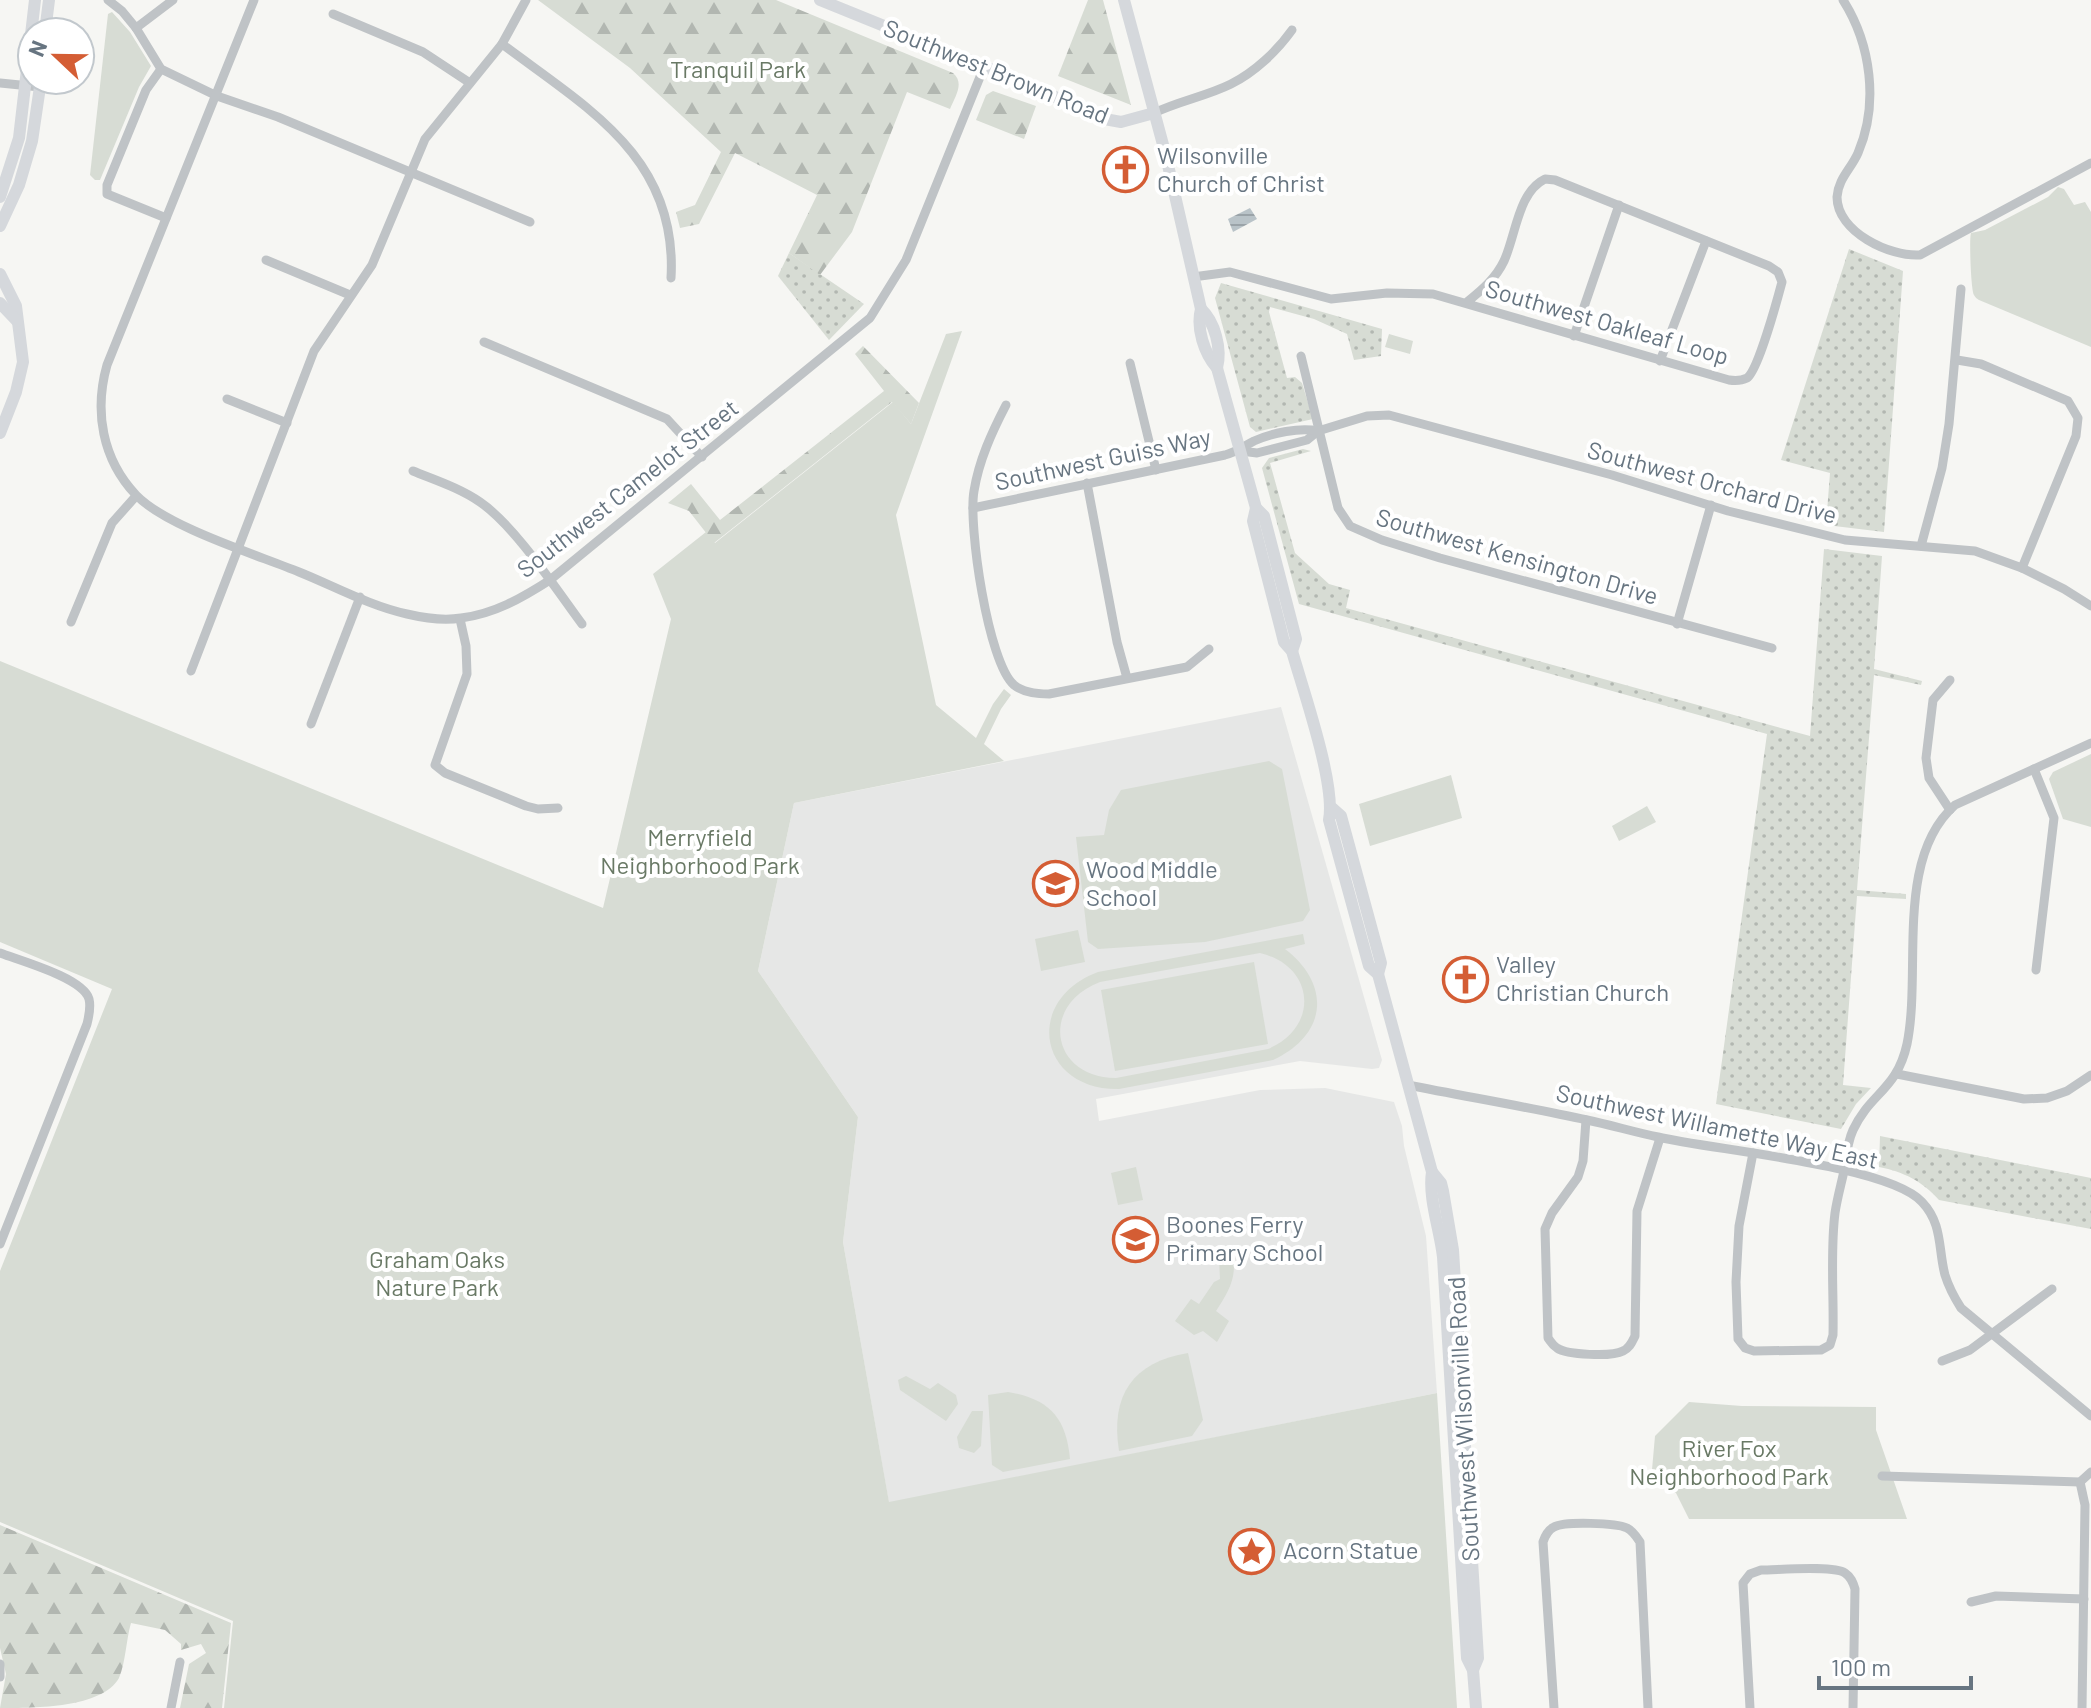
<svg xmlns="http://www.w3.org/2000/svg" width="2091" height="1708" viewBox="0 0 2091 1708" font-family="Barlow,sans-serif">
<defs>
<pattern id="grass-dots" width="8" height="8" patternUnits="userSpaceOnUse" patternTransform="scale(2)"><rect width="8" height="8" fill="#d7dcd4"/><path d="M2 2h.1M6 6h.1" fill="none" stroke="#b2b7b1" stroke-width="1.8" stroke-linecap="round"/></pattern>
<pattern id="forest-firs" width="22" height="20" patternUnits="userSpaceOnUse" patternTransform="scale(2)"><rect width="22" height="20" fill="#d7dcd4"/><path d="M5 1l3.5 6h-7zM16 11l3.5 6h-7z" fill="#b2b7b1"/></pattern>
<pattern id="water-rules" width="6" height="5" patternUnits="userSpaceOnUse" patternTransform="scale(2)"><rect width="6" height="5" fill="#b9c3c8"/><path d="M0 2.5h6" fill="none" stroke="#9aa3a8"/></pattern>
</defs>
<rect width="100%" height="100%" fill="#f6f6f3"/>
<path fill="#e6e7e6" d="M 1281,707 L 1382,1060 L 1379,1068 L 1372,1069 L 1300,1061 L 1096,1099 L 1099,1121 L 1260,1090 L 1325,1088 L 1394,1102 L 1402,1126 L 1404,1146 L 1426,1236 L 1437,1393 L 889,1503 L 843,1242 L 858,1117 L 758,971 L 794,803 Z"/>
<g fill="url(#grass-dots)">
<path d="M 1849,249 L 1903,271 L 1884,532 L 1826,525 L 1830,473 L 1781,460 Z"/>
<path d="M 789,253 L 864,304 L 829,340 L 778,276 Z"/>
<path d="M 1221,283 L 1382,329 L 1381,356 L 1354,360 L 1347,334 L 1314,319 L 1270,307 L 1269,312 L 1287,378 L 1295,377 L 1302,383 L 1313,419 L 1256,432 L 1250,427 L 1215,298 Z"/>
<path d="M 1303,449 L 1311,451 L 1270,463 L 1295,553 L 1329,584 L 1350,590 L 1346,608 L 1810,736 L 1824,549 L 1882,556 L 1874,669 L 1922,681 L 1921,685 L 1874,675 L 1857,890 L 1906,894 L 1906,899 L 1857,896 L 1843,1085 L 1871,1088 L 1856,1104 L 1841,1129 L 1716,1104 L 1767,734 L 1299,604 L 1262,468 L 1269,458 Z"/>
<path d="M 1880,1136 L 2091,1178 L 2091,1229 L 1939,1200 C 1922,1181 1904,1172 1879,1167 Z"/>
</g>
<g fill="url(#forest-firs)">
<path d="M 538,0 L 776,0 L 953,73 C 965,83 955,97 950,109 L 907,92 L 852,232 L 820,275 L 789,253 L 817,195 L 735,153 L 699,224 L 680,228 L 676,212 L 695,205 L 721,152 L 630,68 Z"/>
<path d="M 1088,0 L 1103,0 L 1131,105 L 1058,76 Z"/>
<path d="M 993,91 L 1036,106 L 1024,139 L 976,120 L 986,95 Z"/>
<path d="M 863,346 L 919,403 L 911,424 L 892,402 L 714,543 L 689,511 L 668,503 L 691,484 L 720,520 L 884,391 L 855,354 Z"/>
<path d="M 0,1525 L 231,1623 L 222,1708 L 180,1708 L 189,1664 L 206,1653 L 201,1644 L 181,1650 L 181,1644 L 165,1630 L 131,1623 C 126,1640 126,1661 119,1678 C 102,1708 36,1708 0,1708 L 6,1674 L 0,1648 Z"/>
</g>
<g fill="#d7dcd4" fill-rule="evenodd">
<path d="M 112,12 L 130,32 L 151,66 L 139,87 L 100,180 L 95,180 L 90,175 L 108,14 Z"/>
<path d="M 2058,187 L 2064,189 L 2074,205 L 2085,202 L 2091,212 L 2091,347 L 1979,300 C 1977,299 1975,297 1974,295 C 1971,291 1969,239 1971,233 L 1985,230 L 2048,197 Z"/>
<path d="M 962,331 L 896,515 L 936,705 L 976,738 L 993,704 L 1004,689 L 1011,695 L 1001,709 L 984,744 L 1004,761 L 794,803 L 758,971 L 858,1117 L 843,1242 L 889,1502 L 1437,1393 L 1457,1708 L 224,1708 L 233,1621 L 0,1522 L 0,1271 L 112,989 L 0,942 L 0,661 L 603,908 L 671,619 L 653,574 L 706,532 L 715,543 L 893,402 L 911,424 L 946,334 Z"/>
<path d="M 1389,334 L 1413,341 L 1410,354 L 1385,347 Z"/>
<path d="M 2091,754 L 2091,827 L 2063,819 L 2049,779 L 2053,772 Z"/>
<path d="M 1269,761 L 1282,769 L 1310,910 L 1303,921 L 1205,942 L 1098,949 L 1088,942 L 1076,837 L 1104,835 L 1109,810 L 1121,790 Z"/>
<path d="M 1451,775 L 1462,818 L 1370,846 L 1359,804 Z"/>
<path d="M 1647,806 L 1656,822 L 1619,841 L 1612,826 Z"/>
<path d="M 1078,930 L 1085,962 L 1041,971 L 1035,939 Z"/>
<path d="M 1303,934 L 1305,944 L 1285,949 C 1332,985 1327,1035 1273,1060 L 1119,1089 C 1038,1090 1023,1000 1098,972 ZM 1260,953 C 1315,966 1320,1027 1268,1049 L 1116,1078 C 1051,1078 1039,1005 1100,982 Z"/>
<path d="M 1254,962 L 1268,1044 L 1115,1071 L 1101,990 Z"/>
<path d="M 1136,1167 L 1143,1200 L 1118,1205 L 1111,1173 Z"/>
<path d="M 1224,1254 L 1233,1258 C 1237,1279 1227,1294 1216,1311 L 1229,1321 L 1217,1342 L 1203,1331 L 1194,1335 L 1175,1321 L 1191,1299 L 1199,1304 L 1214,1282 L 1220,1279 L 1219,1259 Z"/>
<path d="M 1188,1353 L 1203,1420 L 1192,1436 L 1119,1451 C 1110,1395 1133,1362 1188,1353 Z"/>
<path d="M 906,1376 L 930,1389 L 938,1383 L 956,1395 L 958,1404 L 946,1421 L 900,1390 L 898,1380 Z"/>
<path d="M 1008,1392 C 1049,1399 1066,1417 1070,1459 L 1003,1472 L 992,1465 L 988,1395 Z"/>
<path d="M 1689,1402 L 1742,1406 L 1876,1407 L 1876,1430 L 1907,1519 L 1689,1519 L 1676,1493 L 1651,1481 L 1655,1436 Z"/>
<path d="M 972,1411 L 983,1411 L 981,1446 L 974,1453 L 959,1448 L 957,1437 Z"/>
</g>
<path fill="url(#water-rules)" d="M 1250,208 L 1257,219 L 1233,232 L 1228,219 Z"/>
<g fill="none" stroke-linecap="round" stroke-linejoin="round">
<g stroke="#bfc3c6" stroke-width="9">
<path d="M 108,0 L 122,11 L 136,28 L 161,69 L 217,96 L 278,117 L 530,222"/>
<path d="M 254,0 L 107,365 C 94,411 102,459 136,495 C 167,527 255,554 299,572 C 334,586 370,606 407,614 C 424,618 444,621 461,618 C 494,614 522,598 550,580 L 870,318 L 906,260 L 984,67"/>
<path d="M 1843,0 C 1871,44 1879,104 1858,153 C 1851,169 1838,179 1837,197 C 1837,232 1890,257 1920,255 L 2091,163"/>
<path d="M 333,14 L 423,52 L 470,83"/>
<path d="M 136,28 L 173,0"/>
<path d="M 502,44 C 587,108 678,157 671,278"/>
<path d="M 161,69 L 146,90 L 107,185 L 107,194 L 166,218"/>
<path d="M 0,83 L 40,87"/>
<path d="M 1154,113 C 1179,101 1207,96 1231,84 C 1255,72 1277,51 1292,30"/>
<path d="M 266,260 L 350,295"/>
<path d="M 1193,277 L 1230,272 L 1331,299 L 1387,293 L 1433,294 L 1729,380 C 1735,381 1741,381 1747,378 C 1758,371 1778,297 1782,282 L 1778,272 L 1769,266 L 1555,180 L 1545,179 C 1518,192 1516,235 1504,261 C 1496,278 1482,290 1467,302"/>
<path d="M 1574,336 L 1619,205"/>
<path d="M 484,342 L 667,419 L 702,457"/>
<path d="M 1301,356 L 1338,508 L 1350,526 L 1382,540 L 1440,558 L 1772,648"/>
<path d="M 1957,360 L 1981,364 L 2068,401 L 2078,418 L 2076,436 L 2022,568"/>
<path d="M 1660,361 L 1706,241"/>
<path d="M 1130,363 L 1156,470"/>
<path d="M 227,399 L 287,423"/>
<path d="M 1006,405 C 992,432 979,460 974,491 C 968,525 988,663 1014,685 C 1024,693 1037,694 1049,694 L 1187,667 L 1209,649"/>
<path d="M 1241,451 L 1257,453 L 1307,440 L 1318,431 L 1367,416 L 1389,415 L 1612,475 L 1728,511 L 1845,540 L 1975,551 L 2022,568 L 2064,589 L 2091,606"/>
<path d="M 413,471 C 435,480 460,488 480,502 C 515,526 556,589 582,624"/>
<path d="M 1087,483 L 1117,642 L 1127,678"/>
<path d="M 973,508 L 1225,455 C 1237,452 1244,446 1254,441 C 1272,433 1300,427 1318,431"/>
<path d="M 1921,546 L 1942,468 L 1949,424 L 1961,289"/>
<path d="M 460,619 L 466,646 L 467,674 L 435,765 L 445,773 L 526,806 L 538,809 L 558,808"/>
<path d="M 71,622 L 112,523 L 136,496"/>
<path d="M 1677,624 L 1711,505"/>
<path d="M 191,671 L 314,351 L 372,265 L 425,139 L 502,44 L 526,0"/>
<path d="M 311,724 L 360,597"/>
<path d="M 2034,769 L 2054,818 L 2036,970"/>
<path d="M 1950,810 L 1929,778 L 1926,758 L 1933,700 L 1950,680"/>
<path d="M 0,953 C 21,961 83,978 89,999 C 91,1007 89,1016 87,1024 L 0,1244"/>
<path d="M 1897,1074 L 2024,1099 L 2047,1098 L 2067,1091 L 2091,1075"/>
<path d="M 1408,1085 C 1468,1097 1528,1107 1587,1120 C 1611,1125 1634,1132 1658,1137 C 1713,1150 1888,1165 1922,1202 C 1943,1224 1938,1249 1945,1275 C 1949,1288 1954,1297 1961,1308 L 2091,1416"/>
<path d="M 1586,1120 L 1583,1161 L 1578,1177 L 1552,1213 L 1545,1229 L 1548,1338 C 1551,1342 1552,1345 1557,1348 C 1567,1355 1612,1357 1623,1351 C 1630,1348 1632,1342 1635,1336 L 1637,1211 L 1660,1138"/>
<path d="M 1753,1153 L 1739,1226 L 1736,1282 L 1738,1339 L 1745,1348 L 1754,1351 L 1821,1350 L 1830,1345 L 1833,1335 C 1834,1295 1830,1253 1835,1213 C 1837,1199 1841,1185 1844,1171 C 1846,1158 1847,1143 1853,1130 C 1870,1093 1897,1090 1907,1044 C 1922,971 1894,859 1955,805 L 2091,743"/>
<path d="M 1942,1361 L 1970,1350 L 2052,1289"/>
<path d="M 1882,1476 L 2080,1482 L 2091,1472"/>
<path d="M 2080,1482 L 2085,1505 L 2082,1708"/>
<path d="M 1971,1602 L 1996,1596 L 2084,1599"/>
<path d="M 0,1664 L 0,1677"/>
<path d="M 171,1708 L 180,1662"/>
<path d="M 1554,1708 L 1543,1542 C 1545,1536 1548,1530 1554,1527 C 1565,1521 1616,1523 1627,1528 C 1633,1531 1636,1536 1640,1542 L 1648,1708"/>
<path d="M 1750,1708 L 1743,1583 L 1750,1574 L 1761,1570 C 1778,1570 1833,1565 1845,1573 C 1851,1577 1853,1582 1855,1589 L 1853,1708"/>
</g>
<g stroke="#d5d8dc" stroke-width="12">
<path d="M 820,0 L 1032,86 L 1099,118 L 1121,122 L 1154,113"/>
<path d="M 1124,0 L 1165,152 L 1201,309 C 1196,328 1204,353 1217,368 L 1256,508 L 1264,516 L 1296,639 L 1292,651"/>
<path d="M 45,32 L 49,0"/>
<path d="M 0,197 L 19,138 L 35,0"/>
<path d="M 0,226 L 19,185 L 32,141 L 41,80"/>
<path d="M 0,274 L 16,306 L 23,362 L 16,392 L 0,433"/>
<path d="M 0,303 L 17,321"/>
<path d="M 1201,309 C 1215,322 1222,349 1217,368"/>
<path d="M 1256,508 L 1253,521 L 1280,626 L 1284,642 L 1292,651 C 1303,690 1336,784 1329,820 L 1369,966 L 1378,974 L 1432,1172 C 1428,1198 1440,1230 1443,1257 L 1467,1658 L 1473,1670 L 1476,1708"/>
<path d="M 1332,808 L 1341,816 L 1381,963 L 1378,974"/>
<path d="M 1432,1172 L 1441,1183 L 1443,1191 L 1453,1250 L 1478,1658 L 1473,1670"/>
</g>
</g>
<defs>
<symbol id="church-ring" viewBox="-11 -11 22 22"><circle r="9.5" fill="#fff" stroke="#d45d34" stroke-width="1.5"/><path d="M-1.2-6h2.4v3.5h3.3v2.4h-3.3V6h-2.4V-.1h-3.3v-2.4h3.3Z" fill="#d45d34"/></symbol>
<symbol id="school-ring" viewBox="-11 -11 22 22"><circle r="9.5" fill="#fff" stroke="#d45d34" stroke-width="1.5"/><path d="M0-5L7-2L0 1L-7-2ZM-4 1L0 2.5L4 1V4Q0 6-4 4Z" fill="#d45d34"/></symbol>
<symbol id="sight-ring" viewBox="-11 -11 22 22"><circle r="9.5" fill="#fff" stroke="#d45d34" stroke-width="1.5"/><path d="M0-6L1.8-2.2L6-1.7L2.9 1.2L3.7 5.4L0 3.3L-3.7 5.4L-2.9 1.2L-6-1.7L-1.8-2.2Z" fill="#d45d34"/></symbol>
</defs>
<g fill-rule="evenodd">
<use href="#church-ring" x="1100" y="144" width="51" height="51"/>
<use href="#school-ring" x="1030" y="858" width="51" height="51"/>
<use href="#church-ring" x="1440" y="954" width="51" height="51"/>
<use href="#school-ring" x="1110" y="1214" width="51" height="51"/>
<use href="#sight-ring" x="1226" y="1526" width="51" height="51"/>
</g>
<g text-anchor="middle" stroke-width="8" stroke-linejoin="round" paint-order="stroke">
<g font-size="24" fill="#697965" stroke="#fff">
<text x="738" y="78">Tranquil Park</text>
<text x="700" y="846">Merryfield<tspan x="700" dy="28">Neighborhood Park</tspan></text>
<text x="437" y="1268">Graham Oaks<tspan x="437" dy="28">Nature Park</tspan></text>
<text x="1729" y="1457">River Fox<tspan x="1729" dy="28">Neighborhood Park</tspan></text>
</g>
<g font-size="24" fill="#677581" stroke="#fff">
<text transform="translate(996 72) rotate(22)" y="8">Southwest Brown Road</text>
<text transform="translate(1607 323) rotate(16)" y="8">Southwest Oakleaf Loop</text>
<text transform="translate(1103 460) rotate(-12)" y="8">Southwest Guiss Way</text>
<text transform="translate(1712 483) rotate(15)" y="8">Southwest Orchard Drive</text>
<text transform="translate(628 489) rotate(-38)" y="8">Southwest Camelot Street</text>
<text transform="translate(1517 557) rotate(16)" y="8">Southwest Kensington Drive</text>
<text transform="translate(1717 1127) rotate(12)" y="8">Southwest Willamette Way East</text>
<text transform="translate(1464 1419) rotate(-93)" y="8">Southwest Wilsonville Road</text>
</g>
<g font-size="24" fill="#677581" stroke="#fff" text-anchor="start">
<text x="1157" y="164">Wilsonville<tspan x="1157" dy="28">Church of Christ</tspan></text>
<text x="1086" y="878">Wood Middle<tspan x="1086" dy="28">School</tspan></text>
<text x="1496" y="973">Valley<tspan x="1496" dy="28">Christian Church</tspan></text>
<text x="1166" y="1233">Boones Ferry<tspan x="1166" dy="28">Primary School</tspan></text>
<text x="1283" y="1559">Acorn Statue</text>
</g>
</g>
<g transform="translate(56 56) rotate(292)"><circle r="38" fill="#ffffff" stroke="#c2c8cd" stroke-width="2"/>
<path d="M0-6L14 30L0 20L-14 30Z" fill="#d45d34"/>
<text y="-12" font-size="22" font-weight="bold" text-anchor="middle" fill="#677581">N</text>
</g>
<path d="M1819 1676v12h152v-12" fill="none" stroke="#677581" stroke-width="4"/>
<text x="1831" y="1676" font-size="24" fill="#677581" stroke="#ffffff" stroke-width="6" paint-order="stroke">100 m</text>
</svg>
